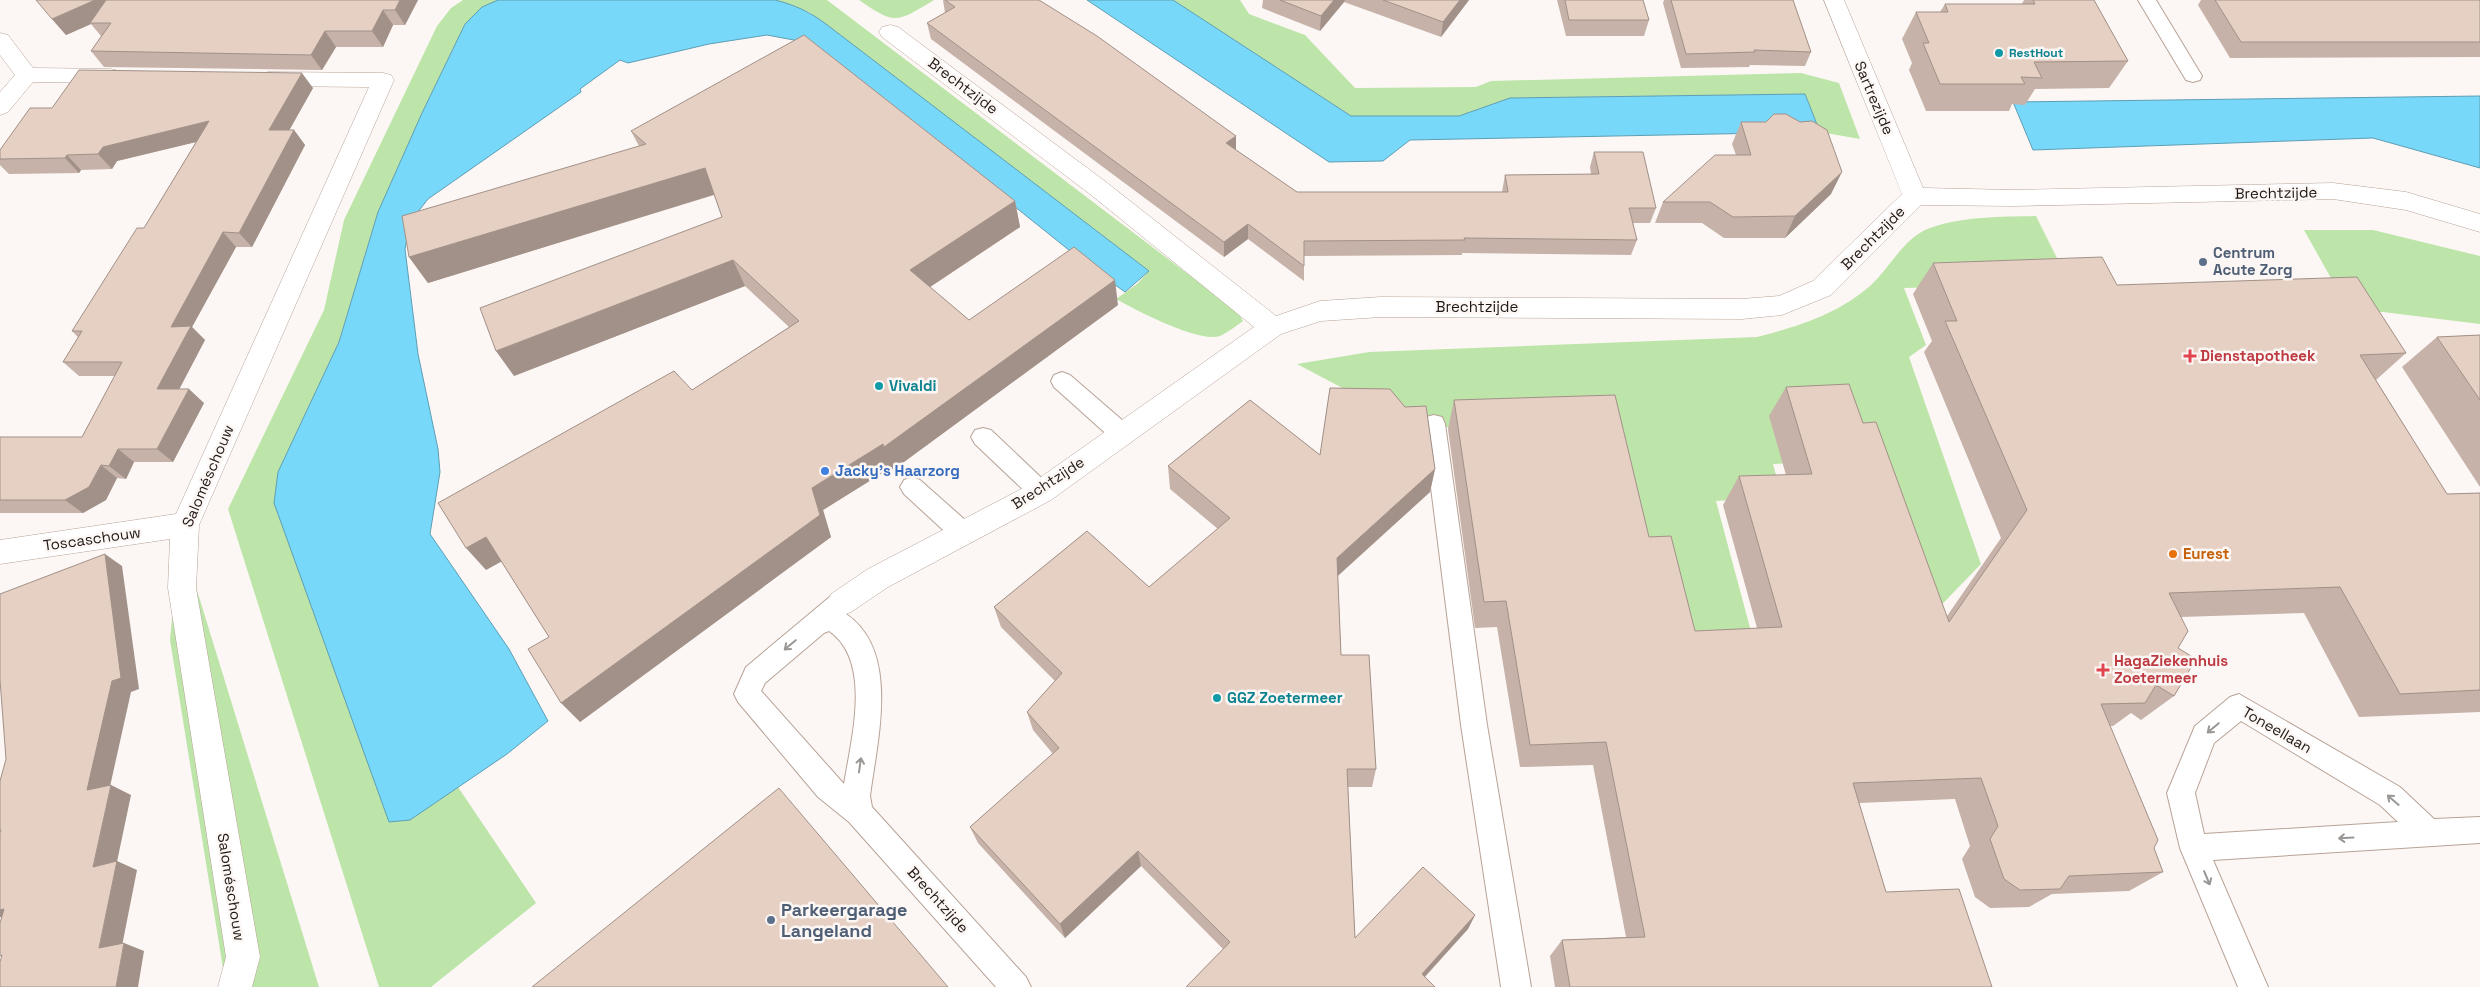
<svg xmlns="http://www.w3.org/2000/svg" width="2480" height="987" viewBox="0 0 2480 987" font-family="'Space Grotesk',sans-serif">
<rect width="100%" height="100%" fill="#fcf7f5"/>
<g fill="#bee5a9">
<path d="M 463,0 L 498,0 L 482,7 L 465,24 L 422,113 L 378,212 L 339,342 L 278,472 L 410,820 L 458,787 L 536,903 L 431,987 L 379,987 L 228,509 L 324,310 L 344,220 L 437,26 L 451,8 Z"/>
<path d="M 775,0 L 827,0 L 1238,312 L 1243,321 C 1236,326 1227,333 1220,336 C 1198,343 1136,310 1116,299 L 1137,284 L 1149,271 L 809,12 Z"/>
<path d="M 859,0 L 934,0 C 896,23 895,25 859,0 Z"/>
<path d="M 1173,0 L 1240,0 L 1249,14 L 1305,35 L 1355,88 L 1476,87 L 1491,81 L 1801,73 L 1839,83 L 1860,139 L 1820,132 L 1805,94 L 1510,98 L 1459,116 L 1351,116 Z"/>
<path d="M 2036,216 L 2070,284 L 1904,288 L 1926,345 L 1909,357 L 1981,564 L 1924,623 L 1869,461 L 1773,464 L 1782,497 L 1716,501 L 1756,650 L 1730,686 L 1645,561 L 1613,422 L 1418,428 L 1297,364 L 1369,352 L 1757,337 C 1799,326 1836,315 1870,286 C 1890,268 1904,237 1930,228 C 1964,216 2001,217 2036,216 Z"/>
<path d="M 2304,230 L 2373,230 L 2480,256 L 2480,324 L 2383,312 L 2350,312 Z"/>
<path d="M 180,535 L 319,987 L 226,987 L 170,640 Z"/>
</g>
<g fill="#78d8f9" stroke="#5d9eb4">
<path d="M 498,0 L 775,0 C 795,5 810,12 826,24 L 1149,271 L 1125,292 L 1090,267 L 857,80 L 799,41 L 767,35 L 709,44 L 628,63 L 620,60 L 580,89 L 581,92 L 428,199 L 410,222 L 405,249 L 418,354 L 438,449 L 440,472 L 430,534 L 509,649 L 548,721 L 507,754 L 410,820 L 389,822 L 274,503 L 278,472 L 339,342 L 378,212 L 422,113 L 465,24 L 482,7 Z"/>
<path d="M 1087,0 L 1173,0 L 1351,116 L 1459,116 L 1510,98 L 1805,94 L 1820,132 L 1410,140 L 1383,161 L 1329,162 Z"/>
<path d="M 2480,96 L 2480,168 L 2373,138 L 2033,150 L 2013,102 Z"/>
</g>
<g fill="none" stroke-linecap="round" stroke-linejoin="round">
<defs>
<g id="service">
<path d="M 2138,0 L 2156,0 L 2202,76 L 2200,80 L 2193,82 L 2186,80 Z"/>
<path d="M 1062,372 L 1070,375 L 1129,426 L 1133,433 L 1129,440 L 1121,442 L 1113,440 L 1054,387 L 1051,381 L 1054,375 Z"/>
<path d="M 1434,415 L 1442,417 L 1445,424 L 1487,725 L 1531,987 L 1501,987 L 1461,725 L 1423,424 L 1426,417 Z"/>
<path d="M 983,428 L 991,430 L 1049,485 L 1053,492 L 1049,499 L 1041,502 L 1033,499 L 975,444 L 971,437 L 975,430 Z"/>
<path d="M 912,477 L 920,480 L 973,527 L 976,534 L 973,541 L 964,544 L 955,541 L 904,494 L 900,487 L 904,480 Z"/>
<path d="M 841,592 L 850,595 L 854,603 L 846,614 C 901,651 877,741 870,796 L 872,807 L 1026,977 L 1031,987 L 996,987 L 849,822 L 818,797 L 738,702 L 734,694 L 746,667 L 832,595 ZM 829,631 C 873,661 851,740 844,784 L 761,691 L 765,683 L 824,633 Z"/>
<path d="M 2239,694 L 2400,787 L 2434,819 L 2480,817 L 2480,843 L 2213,860 L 2268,987 L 2238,987 L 2180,848 L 2167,793 L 2195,726 L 2230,697 ZM 2241,721 L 2380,805 L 2398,822 L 2204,834 L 2195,793 L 2214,743 Z"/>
</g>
<g id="minor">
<path d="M 1824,0 L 1844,0 L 1923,188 L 2014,190 L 2333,183 L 2406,192 L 2480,214 L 2480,232 L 2406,210 L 2333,199 L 2014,206 L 1921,205 L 1831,295 L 1782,315 L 1742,319 L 1381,317 L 1321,321 L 1281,334 L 1051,500 L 888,587 L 851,612 L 841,616 L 831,612 L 827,603 L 831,594 L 868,569 L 1031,484 L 1254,327 L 1090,194 L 882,37 L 879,32 L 882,27 L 890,25 L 898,27 L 1106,182 L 1276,316 L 1320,301 L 1381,297 L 1742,299 L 1779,296 L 1813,281 L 1902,194 Z"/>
<path d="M 0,33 L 8,35 L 33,68 L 111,69 L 119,71 L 122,76 L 119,81 L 111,83 L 33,82 L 8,112 L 0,115 L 0,92 L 15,75 L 0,55 Z"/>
<path d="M 269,72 L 383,73 L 391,75 L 394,80 L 199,525 L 196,588 L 260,957 L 252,987 L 218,987 L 226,957 L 168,588 L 170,539 L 0,564 L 0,540 L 176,514 L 369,87 L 269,86 L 261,84 L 258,79 L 261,74 Z"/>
</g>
</defs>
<use href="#service" stroke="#b8a296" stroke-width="2"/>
<use href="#minor" stroke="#b8a296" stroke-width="1"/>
<use href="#service" fill="#fff" fill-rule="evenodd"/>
<use href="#minor" fill="#fff" fill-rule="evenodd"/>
</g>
<g fill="#c6b2a8">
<path d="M 418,0 L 405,25 L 393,25 L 383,47 L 336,47 L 322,70 L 104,67 L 91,51 L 101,36 L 91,24 L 66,35 L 52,19 Z"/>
<path d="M 943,0 L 1039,0 L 1236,136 L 1236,150 L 1297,192 L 1502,192 L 1505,175 L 1591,174 L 1590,167 L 1594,152 L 1656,208 L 1650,223 L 1633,223 L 1637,240 L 1631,255 L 1462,253 L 1462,255 L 1304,256 L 1304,281 L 1248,239 L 1224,257 L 931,39 L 927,23 L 945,13 Z"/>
<path d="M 1263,0 L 1469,0 L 1441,37 L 1344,2 L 1320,31 L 1262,8 Z"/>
<path d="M 1557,0 L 1643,0 L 1649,20 L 1644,36 L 1566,36 Z"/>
<path d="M 1664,0 L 1793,0 L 1811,52 L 1805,66 L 1750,65 L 1749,67 L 1681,68 L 1663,3 Z"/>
<path d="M 2024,0 L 2094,0 L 2128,61 L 2109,88 L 2035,89 L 2025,105 L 2012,104 L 2009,111 L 1926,111 L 1909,70 L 1912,63 L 1902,39 L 1916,12 L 1940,12 L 1945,4 L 2022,4 Z"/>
<path d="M 2201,0 L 2480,0 L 2480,57 L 2230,58 L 2198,5 Z"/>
<path d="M 313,88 L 289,130 L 294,130 L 305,145 L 252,247 L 236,247 L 192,327 L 205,340 L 179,389 L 204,403 L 173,462 L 134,462 L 126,479 L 117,478 L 106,500 L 83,513 L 0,513 L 0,437 L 82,437 L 115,376 L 79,376 L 63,362 L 78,337 L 72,331 L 144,228 L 196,142 L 117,161 L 112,169 L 81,170 L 79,173 L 9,174 L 0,165 L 0,150 L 52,108 Z"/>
<path d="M 1741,122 L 1831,194 L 1785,238 L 1724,238 L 1702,223 L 1655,223 L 1663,202 L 1736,155 L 1732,144 Z"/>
<path d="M 631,131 L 1015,201 L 1020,227 L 930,287 L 969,320 L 1118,305 L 893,470 L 892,467 L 823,510 L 831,537 L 580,722 L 549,637 L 501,561 L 486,570 L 692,390 L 789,327 L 745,286 L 514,376 L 722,217 L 714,195 L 428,283 L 409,257 L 639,146 Z"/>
<path d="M 1933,263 L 2117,285 L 2406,353 L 2376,380 L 2447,494 L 2480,493 L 2480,712 L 2359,717 L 2304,613 L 2181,617 L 2174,696 L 2141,720 L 2131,713 L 2113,726 L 2110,726 L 2154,848 L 2163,872 L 2129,891 L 2052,894 L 2029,907 L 1990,908 L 1975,897 L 1962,859 L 1970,846 L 1955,799 L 1859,803 L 1886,892 L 1992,987 L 1555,987 L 1550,956 L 1562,940 L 1626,937 L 1593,765 L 1520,767 L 1497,627 L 1475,628 L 1448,429 L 1454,400 L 1649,537 L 1695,631 L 1757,628 L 1723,505 L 1739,476 L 1786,475 L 1769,416 L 1786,387 L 1863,423 L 1947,616 L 2001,538 L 1924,352 L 1932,341 L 1913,294 Z"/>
<path d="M 2480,335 L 2480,487 L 2402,367 L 2437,337 Z"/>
<path d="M 1330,388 L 1390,389 L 1405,407 L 1426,406 L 1435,469 L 1430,492 L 1338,576 L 1341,655 L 1369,655 L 1376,769 L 1372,787 L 1348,787 L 1355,938 L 1423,867 L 1475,915 L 1468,929 L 1425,977 L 1435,987 L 1186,987 L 1223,949 L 1141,866 L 1065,938 L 978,843 L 970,827 L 1053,754 L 1033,730 L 1027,712 L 1055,681 L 1001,627 L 994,607 L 1087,531 L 1149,587 L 1218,529 L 1170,489 L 1168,466 L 1250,400 L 1320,455 Z"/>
</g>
<g fill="#a19188">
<path d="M 95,0 L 117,0 L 90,23 L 91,24 L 66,35 L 52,19 Z"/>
<path d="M 400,0 L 418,0 L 405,25 L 395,10 Z"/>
<path d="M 1334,0 L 1345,0 L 1344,2 L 1320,31 L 1321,16 Z"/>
<path d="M 1460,0 L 1469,0 L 1441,37 L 1443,22 Z"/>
<path d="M 383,10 L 393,25 L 383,47 L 372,31 Z"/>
<path d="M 325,31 L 336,47 L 322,70 L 311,55 Z"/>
<path d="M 302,73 L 313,88 L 281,145 L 269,130 Z"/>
<path d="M 209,121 L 221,136 L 117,161 L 112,169 L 98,154 L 103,147 Z"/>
<path d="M 294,130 L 305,145 L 252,247 L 239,233 Z"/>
<path d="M 1236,136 L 1236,152 L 1226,143 Z"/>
<path d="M 67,155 L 81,170 L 79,173 L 65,158 Z"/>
<path d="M 705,168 L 716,194 L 428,283 L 409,257 Z"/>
<path d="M 1842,172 L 1831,194 L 1785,238 L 1795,216 Z"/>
<path d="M 1015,201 L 1020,227 L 918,295 L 910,270 Z"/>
<path d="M 1248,224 L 1248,239 L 1224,257 L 1224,242 Z"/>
<path d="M 223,232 L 236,247 L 192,327 L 205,340 L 172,403 L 157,389 L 171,327 Z"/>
<path d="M 733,260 L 745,286 L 514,376 L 496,351 Z"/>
<path d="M 1115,280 L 1118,305 L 893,470 L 892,467 L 823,510 L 831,537 L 580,722 L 561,703 L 812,488 Z"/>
<path d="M 189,389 L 204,403 L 173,462 L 157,449 Z"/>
<path d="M 118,449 L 134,462 L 126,479 L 109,466 Z"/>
<path d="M 101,465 L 117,478 L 106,500 L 83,513 L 65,500 Z"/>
<path d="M 1435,469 L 1430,492 L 1334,579 L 1337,558 Z"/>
<path d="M 486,537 L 506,559 L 486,570 L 466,548 Z"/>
<path d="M 105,554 L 122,566 L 139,689 L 131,692 L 107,800 L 87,790 Z"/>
<path d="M 111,785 L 131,795 L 114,876 L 93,867 Z"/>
<path d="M 1138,851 L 1141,866 L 1065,938 L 1060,924 Z"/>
<path d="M 117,861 L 137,870 L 120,956 L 99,948 Z"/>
<path d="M 4,909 L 11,921 L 0,917 L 0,910 Z"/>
<path d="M 1475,915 L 1468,929 L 1416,986 L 1422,974 Z"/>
<path d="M 124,943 L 144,951 L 138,987 L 116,987 Z"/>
</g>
<g fill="#e6cfc3" stroke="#a19188">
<path d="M 36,0 L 95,0 L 52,19 Z"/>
<path d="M 106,0 L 400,0 L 395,10 L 383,10 L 372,31 L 325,31 L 311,55 L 91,51 L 111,23 L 90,23 Z"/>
<path d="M 945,0 L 1039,0 L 1097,36 L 1236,136 L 1226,143 L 1297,192 L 1508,192 L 1505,175 L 1599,174 L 1594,152 L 1643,152 L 1656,208 L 1629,208 L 1637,240 L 1464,238 L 1465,240 L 1304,241 L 1304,266 L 1248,224 L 1224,242 L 927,23 L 955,7 Z"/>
<path d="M 1280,0 L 1334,0 L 1321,16 Z"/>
<path d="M 1383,0 L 1460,0 L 1443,22 Z"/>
<path d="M 1565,0 L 1643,0 L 1649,20 L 1569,20 Z"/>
<path d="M 1671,0 L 1793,0 L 1811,52 L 1754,50 L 1755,52 L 1686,54 Z"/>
<path d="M 2033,0 L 2094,0 L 2128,61 L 2034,62 L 2042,78 L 2021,77 L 2025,84 L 1940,84 L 1923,43 L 1929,43 L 1916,12 L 1948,12 L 1945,4 L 2035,4 Z"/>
<path d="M 2215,0 L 2480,0 L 2480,42 L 2241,42 Z"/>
<path d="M 804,35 L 1015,201 L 910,270 L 969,320 L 1074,247 L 1115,280 L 884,447 L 883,444 L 812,488 L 820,515 L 561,703 L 528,649 L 549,637 L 486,537 L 466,548 L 438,503 L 674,371 L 692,390 L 799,321 L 733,260 L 496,351 L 480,308 L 722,217 L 705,168 L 409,257 L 402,216 L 646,144 L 631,131 Z"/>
<path d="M 79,70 L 302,73 L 269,130 L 294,130 L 239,233 L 223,232 L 171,327 L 191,326 L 157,389 L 189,389 L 157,449 L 118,449 L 109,466 L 101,465 L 89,487 L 65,500 L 0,500 L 0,437 L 82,437 L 122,362 L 63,362 L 82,331 L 72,331 L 137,228 L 144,228 L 209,121 L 103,147 L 98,154 L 67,155 L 65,158 L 0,159 L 0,150 L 30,108 L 52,108 Z"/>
<path d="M 1774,114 L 1786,114 L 1800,122 L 1812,121 L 1827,130 L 1842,172 L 1795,216 L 1733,217 L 1710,202 L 1663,202 L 1715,155 L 1751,155 L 1741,122 L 1766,122 Z"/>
<path d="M 2102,257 L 2117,285 L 2357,277 L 2406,353 L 2360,355 L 2447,494 L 2480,493 L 2480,690 L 2400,694 L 2340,587 L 2169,593 L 2188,631 L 2178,648 L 2196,659 L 2174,696 L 2156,685 L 2145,703 L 2101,704 L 2158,840 L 2154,848 L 2163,872 L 2069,876 L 2060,889 L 2020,890 L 2004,879 L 1990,839 L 1998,826 L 1981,778 L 1853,783 L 1886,892 L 1959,889 L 1992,987 L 1570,987 L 1562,940 L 1645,937 L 1606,742 L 1530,745 L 1506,601 L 1484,602 L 1454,400 L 1615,395 L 1649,537 L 1671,536 L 1695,631 L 1782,627 L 1739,476 L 1812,474 L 1786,387 L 1849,384 L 1863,423 L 1876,422 L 1949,622 L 2027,510 L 1945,321 L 1957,321 L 1933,263 Z"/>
<path d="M 2480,335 L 2480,400 L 2437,337 Z"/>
<path d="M 1330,388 L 1390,389 L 1405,407 L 1426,406 L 1435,469 L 1337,558 L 1341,655 L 1369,655 L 1376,769 L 1347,769 L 1355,938 L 1423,867 L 1475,915 L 1422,974 L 1435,987 L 1186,987 L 1230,942 L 1138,851 L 1060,924 L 970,827 L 1059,748 L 1027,712 L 1062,673 L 994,607 L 1087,531 L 1149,587 L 1230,518 L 1168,466 L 1250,400 L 1320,455 Z"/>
<path d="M 105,554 L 121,678 L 112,681 L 87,790 L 111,785 L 93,867 L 117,861 L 99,948 L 124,943 L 116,987 L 0,987 L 0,962 L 2,955 L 0,956 L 0,923 L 4,909 L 0,910 L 0,833 L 1,830 L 0,830 L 0,781 L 6,759 L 0,680 L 0,594 Z"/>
<path d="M 779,788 L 948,987 L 532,987 Z"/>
</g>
<defs><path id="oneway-shaft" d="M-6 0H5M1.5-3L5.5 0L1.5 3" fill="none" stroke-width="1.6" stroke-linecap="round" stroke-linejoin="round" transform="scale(1.25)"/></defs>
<g stroke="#9a9795">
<use href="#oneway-shaft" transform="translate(790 645) rotate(140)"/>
<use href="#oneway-shaft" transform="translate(2213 728) rotate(140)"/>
<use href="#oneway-shaft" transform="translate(860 765) rotate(-82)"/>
<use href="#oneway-shaft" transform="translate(2393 800) rotate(-139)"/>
<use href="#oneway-shaft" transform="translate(2346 838) rotate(177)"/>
<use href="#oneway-shaft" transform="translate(2207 878) rotate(67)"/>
</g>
<g fill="#0f9aa8" stroke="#fcf7f5" stroke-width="2">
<circle cx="1999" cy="53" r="5"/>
<circle cx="879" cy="386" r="5"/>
<circle cx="1217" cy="698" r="5"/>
</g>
<g fill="#5c6f8a" stroke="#fcf7f5" stroke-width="2">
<circle cx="2203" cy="262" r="5"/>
<circle cx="771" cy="920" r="5"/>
</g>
<g fill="#e0444e" stroke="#fcf7f5" stroke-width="2">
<path d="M2187.5 348.5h5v5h5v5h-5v5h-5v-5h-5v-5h5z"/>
<path d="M2100.5 662.5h5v5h5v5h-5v5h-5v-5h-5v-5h5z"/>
</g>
<circle fill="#3f7fe0" stroke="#fcf7f5" stroke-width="2" cx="825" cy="471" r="5"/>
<circle fill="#e8710a" stroke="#fcf7f5" stroke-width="2" cx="2173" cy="554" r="5"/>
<g text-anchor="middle" stroke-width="5" stroke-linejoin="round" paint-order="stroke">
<g font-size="12" font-weight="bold" fill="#0d838f" stroke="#fcf7f5" text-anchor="start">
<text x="2009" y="57">RestHout</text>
</g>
<g font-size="15" fill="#1f1713" stroke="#fcf7f5">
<text transform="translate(963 86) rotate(37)" y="5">Brechtzijde</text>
<text transform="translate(1874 98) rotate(67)" y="5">Sartrezijde</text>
<text transform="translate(2276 193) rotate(-1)" y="5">Brechtzijde</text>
<text transform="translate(1873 238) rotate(-45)" y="5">Brechtzijde</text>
<text x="1477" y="312">Brechtzijde</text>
<text transform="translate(208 476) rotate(-67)" y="5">Saloméschouw</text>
<text transform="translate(1048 483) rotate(-33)" y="5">Brechtzijde</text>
<text transform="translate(92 539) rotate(-8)" y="5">Toscaschouw</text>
<text transform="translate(2277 730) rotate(30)" y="5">Toneellaan</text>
<text transform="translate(231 887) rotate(81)" y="5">Saloméschouw</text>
<text transform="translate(938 900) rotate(48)" y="5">Brechtzijde</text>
</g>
<g font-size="15" font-weight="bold" fill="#4e5e75" stroke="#fcf7f5" text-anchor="start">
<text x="2213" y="258">Centrum<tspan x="2213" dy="17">Acute Zorg</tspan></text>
</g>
<g font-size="15" font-weight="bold" fill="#be3a42" stroke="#fcf7f5" text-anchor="start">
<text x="2200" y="361">Dienstapotheek</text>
<text x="2114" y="666">HagaZiekenhuis<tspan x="2114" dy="17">Zoetermeer</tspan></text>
</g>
<g font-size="15" font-weight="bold" fill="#0d838f" stroke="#fcf7f5" text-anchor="start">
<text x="889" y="391">Vivaldi</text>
<text x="1227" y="703">GGZ Zoetermeer</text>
</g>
<g font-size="15" font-weight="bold" fill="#366cbe" stroke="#fcf7f5" text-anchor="start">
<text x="835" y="476">Jacky's Haarzorg</text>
</g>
<g font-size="15" font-weight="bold" fill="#c56008" stroke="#fcf7f5" text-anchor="start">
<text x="2183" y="559">Eurest</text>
</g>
<g font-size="18" font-weight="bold" fill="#4e5e75" stroke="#fcf7f5" text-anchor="start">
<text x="781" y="916">Parkeergarage<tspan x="781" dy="21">Langeland</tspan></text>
</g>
</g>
</svg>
